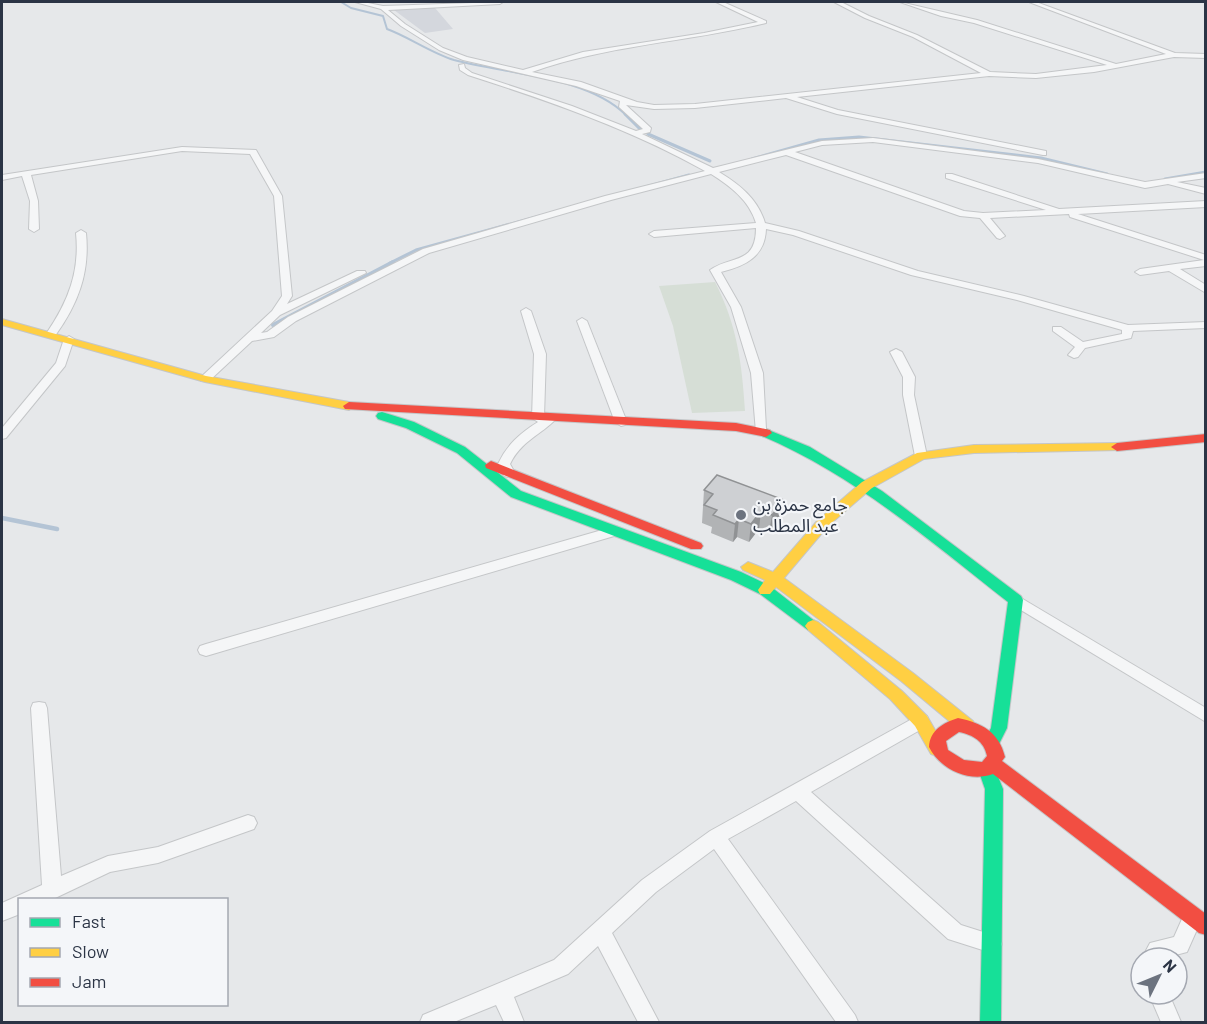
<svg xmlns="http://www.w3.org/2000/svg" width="1207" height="1024" viewBox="0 0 1207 1024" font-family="Barlow,'Noto Sans Arabic',sans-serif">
<rect width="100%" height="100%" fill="#e6e8ea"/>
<path fill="#d4d7dd" d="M 399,8 L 435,8 L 453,29 L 425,33 L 394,10 Z"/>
<path fill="#d6ded6" d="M 715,282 C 737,325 742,363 745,411 L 692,413 L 673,326 L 659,286 Z"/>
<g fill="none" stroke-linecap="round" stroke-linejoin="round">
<path stroke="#b4c4d5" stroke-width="2" d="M 341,2 L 351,8 L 383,16 L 387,29 C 409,37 431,53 454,60 C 506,74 587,76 626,115"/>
<g stroke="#b4c4d5" stroke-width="3">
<path d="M 625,114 L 640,129"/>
<path d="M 648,134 L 710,161"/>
<path d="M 752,159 L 819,140 L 859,137 L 1041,158 L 1107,174"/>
<path d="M 1165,179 L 1206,172"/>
<path d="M 390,263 L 416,250 L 689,175"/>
</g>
<path stroke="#b4c4d5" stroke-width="4" d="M 273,325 L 393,262"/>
<path stroke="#b4c4d5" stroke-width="4.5" d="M 2,518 L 57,529"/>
<defs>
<g id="street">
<path d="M 355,2 L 363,2 L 383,6 L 503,2 L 500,4 L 388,10 L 405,24 L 443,48 L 467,57 L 523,70 L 583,52 L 704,33 L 758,22 L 716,2 L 723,2 L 766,21 L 766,23 C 688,42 607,45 532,72 L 581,82 L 637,102 L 654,105 L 695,104 L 981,73 L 913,37 L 865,18 L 834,2 L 841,2 L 869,16 L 917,35 L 990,72 L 1036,74 L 1107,65 L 974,23 L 941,16 L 900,2 L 977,20 L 1116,64 L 1166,54 L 1029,2 L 1036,2 L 1175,53 L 1206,54 L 1206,58 L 1174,57 L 1094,72 L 1036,78 L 989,76 L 797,97 L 838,110 L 1046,151 L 1046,155 L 1043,155 L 837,114 L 786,98 L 695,108 L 654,109 L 626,105 L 651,128 L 650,132 L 642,134 L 713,168 L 822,141 L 873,138 L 1038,159 L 1145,182 L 1206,173 L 1206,178 L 1177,182 L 1206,188 L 1206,194 L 1168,184 L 1145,188 L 1038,163 L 873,142 L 822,145 L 795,152 L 964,211 L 983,213 L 1046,210 L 946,178 L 946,174 L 952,174 L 1059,209 L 1206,201 L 1206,207 L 1078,214 L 1206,255 L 1206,266 L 1180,269 L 1206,285 L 1206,293 L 1169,271 L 1140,275 L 1135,272 L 1140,269 L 1204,260 L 1070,217 L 1069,214 L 990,218 L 1005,236 L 1000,239 L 997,238 L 980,218 L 960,216 L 786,155 L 719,172 C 739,184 758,199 765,223 L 799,231 L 918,271 L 1024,296 L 1128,325 L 1206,322 L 1206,328 L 1133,331 L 1131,338 L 1085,348 L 1078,357 L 1074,358 L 1068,355 L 1075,347 L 1053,331 L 1053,327 L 1061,327 L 1083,342 L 1122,334 L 1122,330 L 1017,300 L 911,275 L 793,235 L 766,229 C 765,257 745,266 721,272 L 741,307 L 763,373 L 766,429 L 764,432 L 756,432 L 751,373 L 731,307 L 710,270 C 731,255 756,265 756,228 L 654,237 L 649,234 L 654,231 L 756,223 C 749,200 730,186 711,174 L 611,200 L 429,253 L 296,321 L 274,337 L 252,341 L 209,381 L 201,381 L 201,377 L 272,311 L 282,296 L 274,196 L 250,154 L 182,151 L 31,175 L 38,201 L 39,229 L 34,232 L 29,229 L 30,201 L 22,176 L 2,180 L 2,175 L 182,147 L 256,150 L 282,196 L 292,296 L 287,304 L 357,271 L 365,271 L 366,273 L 280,315 L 261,333 L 267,332 L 288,317 L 423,249 L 605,196 L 705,171 C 630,129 549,101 468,75 L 460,70 L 459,65 L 464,64 L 465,68 L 472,73 L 572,106 L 636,131 L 643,129 L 619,107 L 620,101 L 576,86 L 463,60 L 439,50 L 401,26 L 381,9 Z"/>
<path d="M 81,230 L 86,233 C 90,273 78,304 55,336 L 47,336 L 46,334 C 68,302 80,272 76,233 Z"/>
<path d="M 526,308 L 531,311 L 546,354 L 544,417 L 551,414 L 557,418 C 541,435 521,441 510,464 L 515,473 L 509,477 L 504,476 L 498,464 C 507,445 520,433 538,422 L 532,418 L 534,354 L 521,311 Z"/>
<path d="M 582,318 L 587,321 L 627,422 L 625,425 L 621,426 L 615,422 L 577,321 Z"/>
<path d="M 69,336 L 74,339 L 65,366 L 6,438 L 2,439 L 2,428 L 56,363 L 64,339 Z"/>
<path d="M 896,349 L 902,352 L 915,377 L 914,395 L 927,456 L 921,460 L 915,456 L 903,395 L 903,377 L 890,352 Z"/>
<path d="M 616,526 L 623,531 L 621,534 L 206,656 L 200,654 L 198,650 L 200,646 L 206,644 Z"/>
<path d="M 1016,595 L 1206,708 L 1206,722 L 1011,604 L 1009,600 L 1011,596 Z"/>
<path d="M 39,702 L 45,703 L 47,708 L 61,876 L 108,856 L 158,847 L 248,815 L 254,817 L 257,823 L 254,829 L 158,863 L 110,872 L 51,900 L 20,900 L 20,914 L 2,921 L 2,903 L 42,885 L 31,708 L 33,703 Z"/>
<path d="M 921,714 L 927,716 L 929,721 L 927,726 L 811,792 L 961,925 L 999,937 L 1002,944 L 999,951 L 992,953 L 948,939 L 796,801 L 728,839 L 855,1015 L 858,1022 L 836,1022 L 714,849 L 656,892 L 612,933 L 659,1022 L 638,1022 L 598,946 L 568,974 L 514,997 L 524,1022 L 504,1022 L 496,1005 L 454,1022 L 420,1022 L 423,1015 L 554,960 L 642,880 L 710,831 Z"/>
<path d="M 1193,907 L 1200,910 L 1203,916 L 1187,952 L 1164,958 L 1142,958 L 1150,943 L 1174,937 L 1186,910 Z"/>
<path d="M 1149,994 L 1169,994 L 1181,1022 L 1161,1022 Z"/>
</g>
<g id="fast">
<path d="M 382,412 L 414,422 L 465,447 L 521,491 L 741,572 L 770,586 L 821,626 L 818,630 L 808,630 L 760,594 L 731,580 L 511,497 L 457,453 L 406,428 L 378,419 L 376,416 L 378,413 Z"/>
<path d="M 766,429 L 810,447 L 882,491 L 1021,596 L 1023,600 L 1007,728 L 998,746 L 992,748 L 986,746 L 984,741 L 991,728 L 1008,602 C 930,541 854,475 762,436 L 760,433 L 762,430 Z"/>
<path d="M 987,762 L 993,764 L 1003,789 L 1001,1022 L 980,1022 L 985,789 L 978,769 L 981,764 Z"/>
</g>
<g id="slow">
<path d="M 2,319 L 206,376 L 349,402 L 355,406 L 349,410 L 205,382 L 2,325 Z"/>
<path d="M 1117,443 L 1121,444 L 1123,447 L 1121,450 L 974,453 L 924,459 L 872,488 L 828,526 L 784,578 L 913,673 L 973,721 L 975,726 L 973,731 L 967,733 L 961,731 L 901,681 L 776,587 L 770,594 L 760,594 L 758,590 L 765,580 L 743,570 L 741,567 L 748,562 L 773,572 L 818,520 L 862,482 L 917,453 L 974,445 Z"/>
<path d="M 813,620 L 818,622 L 902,691 L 927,716 L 946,749 L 943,754 L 937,756 L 931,754 L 915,726 L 890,699 L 808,630 L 805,626 L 808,622 Z"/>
</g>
<g id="jam">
<path d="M 349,402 L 736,423 L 770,430 L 772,433 L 766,437 L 736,431 L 345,409 L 343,406 Z"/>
<path d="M 1206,434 L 1206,442 L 1117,451 L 1111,447 L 1117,443 Z"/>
<path d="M 491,461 L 701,543 L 703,546 L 701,549 L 691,549 L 486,468 L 485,465 Z"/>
<path d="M 958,718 C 982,723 999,732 1005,757 L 1002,761 L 1206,914 L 1206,935 L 1199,933 L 993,774 C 969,783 940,769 929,747 C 930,730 943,723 958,718 ZM 959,732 C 973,735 984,741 987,756 L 982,762 L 964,760 L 948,750 L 946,741 Z"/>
</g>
</defs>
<use href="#street" stroke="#c4c6c8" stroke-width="2"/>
<use href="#fast" stroke="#c4c6c8" stroke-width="2"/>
<use href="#slow" stroke="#c4c6c8" stroke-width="2"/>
<use href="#jam" stroke="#c4c6c8" stroke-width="2"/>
<use href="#street" fill="#f5f6f7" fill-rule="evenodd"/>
<use href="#fast" fill="#16e098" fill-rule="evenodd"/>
<use href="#slow" fill="#ffcf43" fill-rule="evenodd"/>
<use href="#jam" fill="#f24e42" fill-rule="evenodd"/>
</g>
<path fill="#b1b3b5" d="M 704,490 L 782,518 L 769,533 L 759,529 L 749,542 L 737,537 L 733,542 L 711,533 L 712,527 L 702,523 Z"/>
<g fill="#909294">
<path d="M 784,500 L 782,518 L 769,533 L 772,515 Z"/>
<path d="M 761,511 L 759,529 L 749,542 L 751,524 Z"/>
<path d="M 739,519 L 737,537 L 733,542 L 735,524 Z"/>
</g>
<path fill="#ced0d3" stroke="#909294" stroke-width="1.5" d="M 717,475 L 784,500 L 772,515 L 761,511 L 751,524 L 739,519 L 735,524 L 713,515 L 717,510 L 704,505 L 713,494 L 704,490 Z"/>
<circle fill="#6c737f" stroke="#f4f6f9" stroke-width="2" cx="741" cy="515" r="6"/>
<g text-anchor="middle" stroke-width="4.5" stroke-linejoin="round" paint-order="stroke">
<g font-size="18" fill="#2b3445" stroke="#f4f6f9" text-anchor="start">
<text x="753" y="511">جامع حمزة بن<tspan x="753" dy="21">عبد المطلب</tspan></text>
</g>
</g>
<rect width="1207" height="1024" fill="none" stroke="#2b3445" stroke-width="6"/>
<rect x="18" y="898" width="210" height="108" fill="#f4f6f9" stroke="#a4a8b1" stroke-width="1.5"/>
<rect x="30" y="918" width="30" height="9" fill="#16e098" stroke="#a4a8b1" stroke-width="1.5"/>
<text x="72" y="928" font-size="18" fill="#2b3445">Fast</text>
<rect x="30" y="948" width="30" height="9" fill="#ffcf43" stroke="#a4a8b1" stroke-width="1.5"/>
<text x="72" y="958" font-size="18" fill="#2b3445">Slow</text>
<rect x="30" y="978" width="30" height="9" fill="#f24e42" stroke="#a4a8b1" stroke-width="1.5"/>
<text x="72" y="988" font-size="18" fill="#2b3445">Jam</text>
<g transform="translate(1159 976) rotate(47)"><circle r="28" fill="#f4f6f9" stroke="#a4a8b1" stroke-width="1.5"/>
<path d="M0-4.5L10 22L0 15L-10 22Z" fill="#6c737f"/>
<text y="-9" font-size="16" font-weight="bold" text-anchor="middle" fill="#2b3445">N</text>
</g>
</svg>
